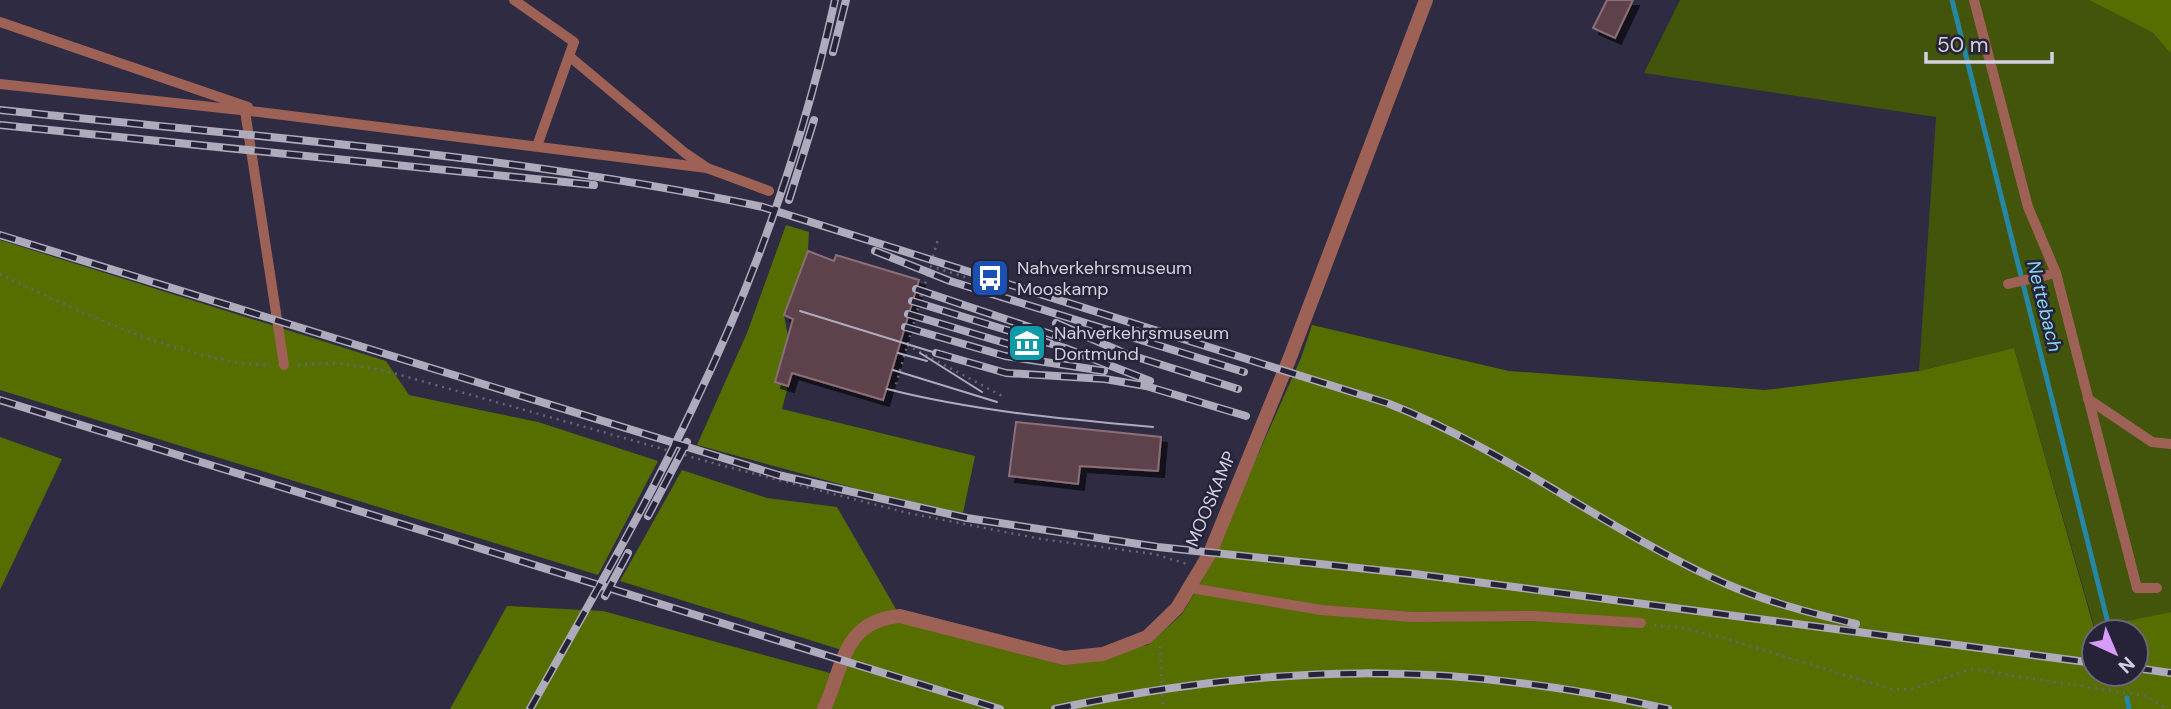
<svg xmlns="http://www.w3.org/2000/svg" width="2171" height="709" viewBox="0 0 2171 709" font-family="'DM Sans',sans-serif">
<defs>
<filter id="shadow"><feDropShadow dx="6" dy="6" stdDeviation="0" flood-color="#0009"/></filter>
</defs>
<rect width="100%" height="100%" fill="#2f2b42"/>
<path fill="#43540b" d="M 1680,0 L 2089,0 L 2153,33 L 2171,54 L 2171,612 L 2095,629 L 2014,348 L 1919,371 L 1936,117 L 1644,73 Z"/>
<g fill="#566d00" fill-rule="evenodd">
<path d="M 2089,0 L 2171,0 L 2171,54 L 2153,33 Z"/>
<path d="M 786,225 L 809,232 L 808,251 L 784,315 L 788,336 L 775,382 L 788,386 L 782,409 L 975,456 L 963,513 L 858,489 L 697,445 L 747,333 Z"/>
<path d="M 0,240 L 386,361 L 409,395 L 538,422 L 658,461 L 598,575 L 0,390 Z"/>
<path d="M 1312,325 L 1509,371 L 1765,390 L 1919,371 L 2014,348 L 2094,628 L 2171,612 L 2171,709 L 450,709 L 507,606 L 603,611 L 830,673 L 845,651 L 620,581 L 682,470 L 767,498 L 837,507 L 900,616 L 1020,649 L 1103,654 L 1148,645 L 1182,614 L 1202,580 L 1301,358 ZM 2094,632 L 2136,632 L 2136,674 L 2094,674 Z"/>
<path d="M 0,437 L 62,459 L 0,590 Z"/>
</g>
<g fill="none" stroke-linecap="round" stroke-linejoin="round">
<g stroke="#2687a5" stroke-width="5">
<path d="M 1952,0 L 2107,619"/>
<path d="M 2127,698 L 2129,709"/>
</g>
</g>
<g fill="#5d424b" stroke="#8c6e78" stroke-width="2" filter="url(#shadow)">
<path d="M 1607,0 L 1633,0 L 1615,38 L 1593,28 Z"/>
<path d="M 808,251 L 834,261 L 836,255 L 919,280 L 883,400 L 792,373 L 788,386 L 775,382 L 793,319 L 784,315 Z"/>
<path d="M 1016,422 L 1161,437 L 1158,471 L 1080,466 L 1078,484 L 1009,476 Z"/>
</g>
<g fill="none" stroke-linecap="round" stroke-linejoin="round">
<g stroke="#686579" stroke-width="2.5" stroke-dasharray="2 5" stroke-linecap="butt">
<path d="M 930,266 L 965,277"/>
<path d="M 0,274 C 77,311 185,363 271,365"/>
<path d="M 916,289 L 921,296"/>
<path d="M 907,345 L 1004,397"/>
<path d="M 298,365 L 338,363 L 386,371 L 720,465 L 908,513 L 1041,539 L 1154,554 L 1187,564"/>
<path d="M 894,391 L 938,239"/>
<path d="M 1654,625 L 1684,628 L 1727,639 L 1891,689 L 1912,689 L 1971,669 L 2146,696 L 2167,709"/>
<path d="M 1160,646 L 1163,709"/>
</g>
<g stroke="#9e6156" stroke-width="10">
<path d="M 514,0 L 574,42 L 537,146"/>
<path d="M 1974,0 L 2028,207 L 2056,273 L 2137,588 L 2157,588"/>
<path d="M 0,22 L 248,107"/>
<path d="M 569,56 L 685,153 L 707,168 L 769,191"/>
<path d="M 0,84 L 259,112 L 707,168"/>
<path d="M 245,111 L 284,365"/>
<path d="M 2008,284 L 2056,273"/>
<path d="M 2088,399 L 2152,442 L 2171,444"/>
<path d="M 1191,588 L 1321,610 L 1412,617 L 1534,616 L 1641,623"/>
</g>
<path stroke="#9e6156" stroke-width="14" d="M 824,709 C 844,665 843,621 900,616 L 1064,658 L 1103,654 L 1147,637 L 1177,608 L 1210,553 L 1289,360 L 1426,0"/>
<g stroke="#adabbc" stroke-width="2">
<path d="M 800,311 L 936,353"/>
<path d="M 898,353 L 927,361"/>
<path d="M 920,353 L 982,392"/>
<path d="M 893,370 L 997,402"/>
<path d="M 887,389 C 974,411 1063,419 1153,427"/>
</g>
<defs>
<g id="rail">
<path d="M 833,52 L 846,0"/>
<path d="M 0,110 C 254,137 512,154 763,207 L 1387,403 C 1506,449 1607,531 1724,583 C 1767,602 1811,613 1856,624"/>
<path d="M 0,125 L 594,185"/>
<path d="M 789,200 L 814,120"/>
<path d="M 0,235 L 778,475 L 967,518 L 1158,547 L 1415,574 L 2094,663"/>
<path d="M 875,251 L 950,281 L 1244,372"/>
<path d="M 916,289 L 1059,337"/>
<path d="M 912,301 L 1065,348 L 1150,381"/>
<path d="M 908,314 L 1035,352"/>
<path d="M 1056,323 L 1124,353 L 1238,389"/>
<path d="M 905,327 L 1005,356 L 1104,371"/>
<path d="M 936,353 L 1006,373 L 1105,379 L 1146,386 L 1246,416"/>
<path d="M 0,400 L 1000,709"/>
<path d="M 648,516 L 687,442"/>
<path d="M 605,596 L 628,553"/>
<path d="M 2136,668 L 2171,673"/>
<path d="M 530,709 C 586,609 645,509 694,405 C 756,277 804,140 835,0"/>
<path d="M 1055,709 C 1271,663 1452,660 1668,709"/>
</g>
</defs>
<use href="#rail" stroke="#adabbc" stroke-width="8"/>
<use href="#rail" stroke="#262237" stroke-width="5" stroke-dasharray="16" stroke-linecap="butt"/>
</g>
<defs>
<symbol id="bus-square" viewBox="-11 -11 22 22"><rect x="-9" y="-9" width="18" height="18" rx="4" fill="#1a4fb4" stroke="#262237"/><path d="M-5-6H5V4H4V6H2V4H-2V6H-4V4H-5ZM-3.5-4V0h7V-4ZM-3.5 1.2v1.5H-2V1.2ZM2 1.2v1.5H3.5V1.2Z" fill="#fff"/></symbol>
<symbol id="museum-square" viewBox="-11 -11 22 22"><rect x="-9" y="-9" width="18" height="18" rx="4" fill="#0f9aa8" stroke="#262237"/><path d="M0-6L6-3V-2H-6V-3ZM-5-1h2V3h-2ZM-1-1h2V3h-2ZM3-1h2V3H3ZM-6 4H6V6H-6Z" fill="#fff"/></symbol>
</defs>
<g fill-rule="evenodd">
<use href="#bus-square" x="968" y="256" width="44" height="44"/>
<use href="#museum-square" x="1005" y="321" width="44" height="44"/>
</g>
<g text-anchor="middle" stroke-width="5" stroke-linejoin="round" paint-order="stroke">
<g font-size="18" fill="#d3d1e0" stroke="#262237" text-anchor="start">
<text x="1017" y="274">Nahverkehrsmuseum<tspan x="1017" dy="21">Mooskamp</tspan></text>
<text x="1054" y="339">Nahverkehrsmuseum<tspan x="1054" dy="21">Dortmund</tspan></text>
</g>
<g font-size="18" fill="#d3d1e0" stroke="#262237">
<text transform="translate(1211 499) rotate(-67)" y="6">MOOSKAMP</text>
</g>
<g font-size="19" font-style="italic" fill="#83d5f3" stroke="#262237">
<text transform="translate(2045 306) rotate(76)" y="7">Nettebach</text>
</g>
</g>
<g transform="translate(2115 653) rotate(136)"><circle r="33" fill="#262237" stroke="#6b687b" stroke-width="2"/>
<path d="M0-5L12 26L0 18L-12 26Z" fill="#d79bf9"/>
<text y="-10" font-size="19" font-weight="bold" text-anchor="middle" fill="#d3d1e0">N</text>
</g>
<path d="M1926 52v10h126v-10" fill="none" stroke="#d3d1e0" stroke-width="3.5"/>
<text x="1937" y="52" font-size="21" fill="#d3d1e0" stroke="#262237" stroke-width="5" paint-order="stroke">50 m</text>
</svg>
